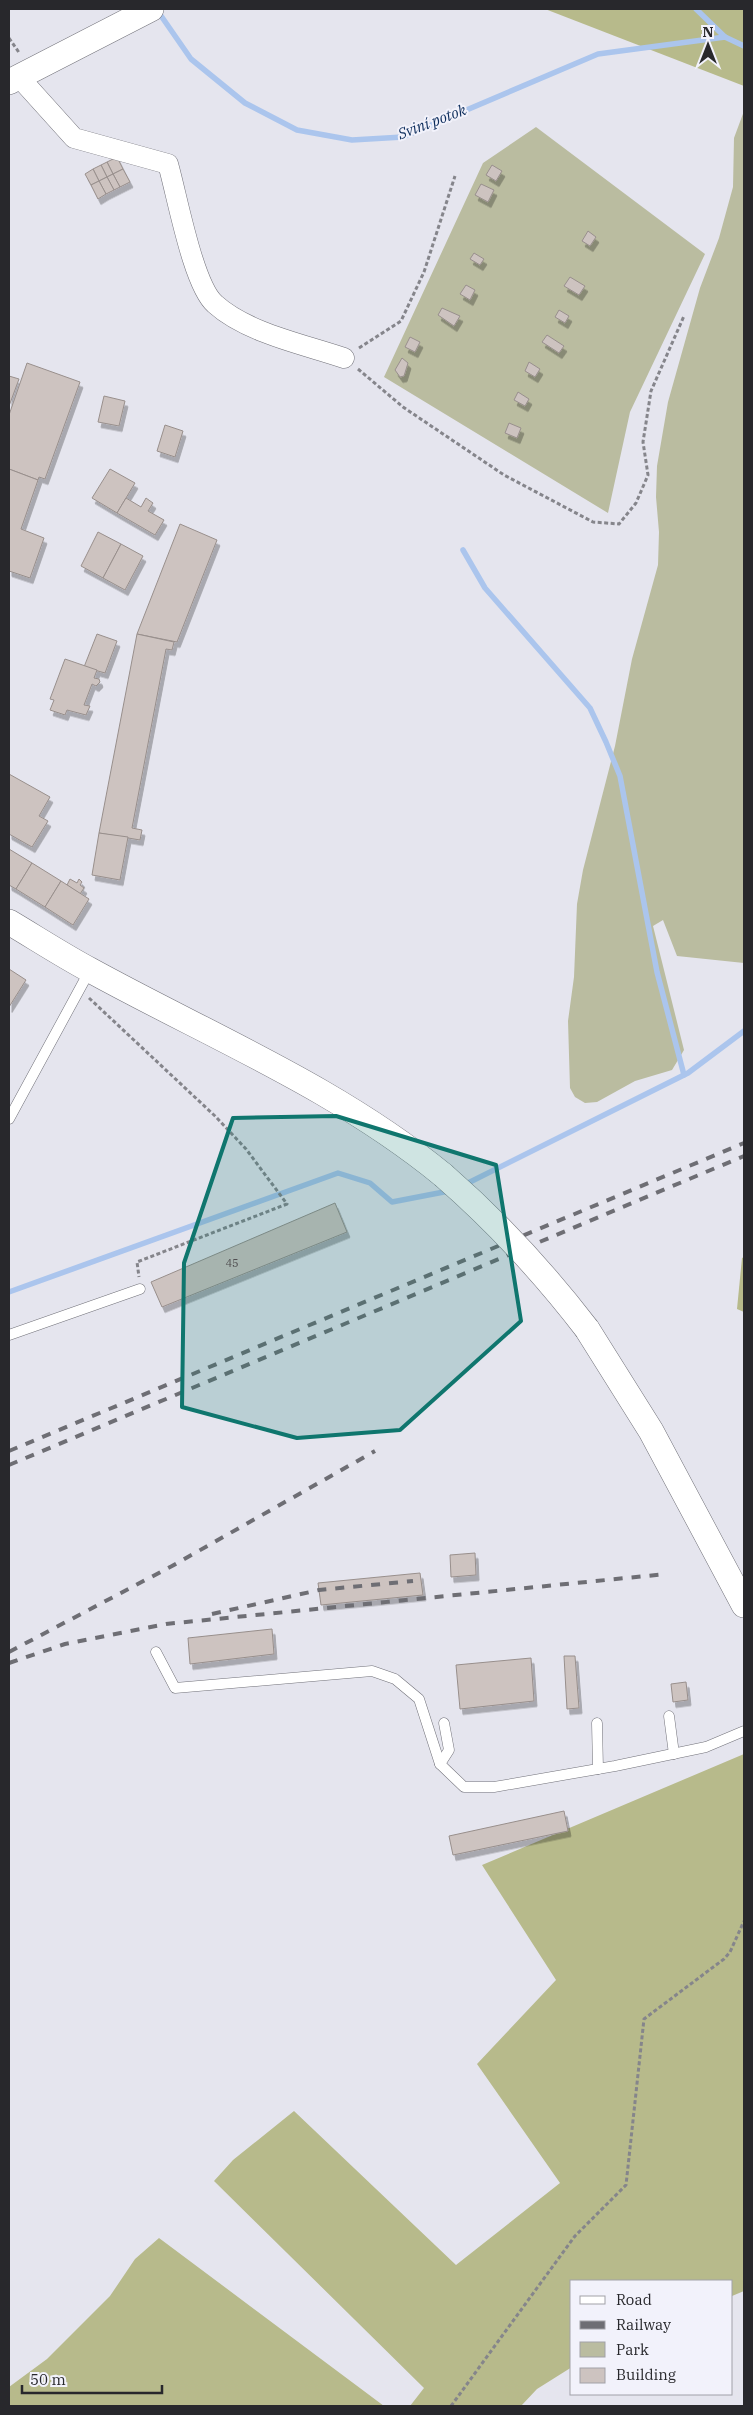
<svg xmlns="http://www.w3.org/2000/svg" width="753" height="2415" viewBox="0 0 753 2415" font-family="'IBM Plex Serif',serif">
<defs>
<filter id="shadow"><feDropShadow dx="3" dy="5.5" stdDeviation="0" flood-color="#0004"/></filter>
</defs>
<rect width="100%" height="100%" fill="#e5e5ee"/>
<g fill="#babca0">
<path d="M 744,111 L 744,963 L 677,956 L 663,920 L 653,926 L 684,1050 L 672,1070 L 635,1081 L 597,1102 L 585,1103 L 575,1097 L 570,1088 L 568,1021 L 574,977 L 577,904 L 583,870 L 615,746 L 632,659 L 658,565 L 659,532 L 656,497 L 657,466 L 668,402 L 700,288 L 719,238 L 733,187 L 734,138 Z"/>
<path d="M 536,127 L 705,254 L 630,412 L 608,513 L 384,377 L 483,163 Z"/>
</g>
<g fill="#b7ba8b">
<path d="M 545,9 L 744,9 L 744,86 Z"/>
<path d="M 744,1257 L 744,1312 L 737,1309 L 742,1258 Z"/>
<path d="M 744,1754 L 744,2291 L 732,2296 L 732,2281 L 572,2281 L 572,2367 L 537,2389 L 521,2406 L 410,2406 L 424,2388 L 214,2181 L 233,2160 L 294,2111 L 456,2265 L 560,2183 L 477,2064 L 556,1980 L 482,1865 Z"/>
<path d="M 159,2238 L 384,2406 L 9,2406 L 9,2387 L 47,2359 L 110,2296 L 135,2259 Z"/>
</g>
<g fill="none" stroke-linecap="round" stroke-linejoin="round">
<g stroke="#abc5ed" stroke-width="5.5">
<path d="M 696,9 L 725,37"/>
<path d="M 157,10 L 191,59 L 245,103 L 297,130 L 352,140 L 403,137 L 598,54 L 725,37 L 744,46"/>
<path d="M 463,550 L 485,588 L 590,708 L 606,742 L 620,776 L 657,972 L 684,1075"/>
<path d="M 464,1185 L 688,1073 L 744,1031"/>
<path d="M 9,1292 L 338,1173 L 370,1183 L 392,1202 L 449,1191"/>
</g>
</g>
<g fill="#cdc3c0" stroke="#988f8c" filter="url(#shadow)">
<path d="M 117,157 L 123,169 L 113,174 L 107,162 Z"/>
<path d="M 107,162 L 113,174 L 107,177 L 101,165 Z"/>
<path d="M 101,165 L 107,177 L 99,181 L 93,169 Z"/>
<path d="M 492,165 L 502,171 L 496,181 L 486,175 Z"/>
<path d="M 93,169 L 99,181 L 91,185 L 85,174 Z"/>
<path d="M 123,169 L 130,182 L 120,187 L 113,174 Z"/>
<path d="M 113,174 L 120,187 L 114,190 L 107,177 Z"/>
<path d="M 107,177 L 114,190 L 106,194 L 99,181 Z"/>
<path d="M 99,181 L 106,194 L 98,199 L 91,185 Z"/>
<path d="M 481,184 L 494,190 L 488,202 L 475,195 Z"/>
<path d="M 588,231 L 596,237 L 590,246 L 582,241 Z"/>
<path d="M 474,253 L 484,259 L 480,265 L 470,259 Z"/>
<path d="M 570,277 L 585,286 L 579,295 L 564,286 Z"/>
<path d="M 466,285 L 475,290 L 470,300 L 460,294 Z"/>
<path d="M 442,308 L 460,316 L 454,326 L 438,315 Z"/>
<path d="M 559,310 L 569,316 L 565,323 L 555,317 Z"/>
<path d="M 547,335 L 564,346 L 559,353 L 542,342 Z"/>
<path d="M 410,337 L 420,342 L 415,352 L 405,347 Z"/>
<path d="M 402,358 L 408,363 L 404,376 L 400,377 L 395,370 Z"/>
<path d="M 529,362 L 540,369 L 535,377 L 525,371 Z"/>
<path d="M 27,363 L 80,382 L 45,479 L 39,477 L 38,480 L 9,469 L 9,415 Z"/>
<path d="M 9,376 L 19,379 L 9,406 Z"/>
<path d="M 518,392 L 529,399 L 525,406 L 514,400 Z"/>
<path d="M 104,396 L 125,401 L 119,426 L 98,422 Z"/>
<path d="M 509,423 L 521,428 L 517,438 L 505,433 Z"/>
<path d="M 165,425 L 183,431 L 175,457 L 157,451 Z"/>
<path d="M 9,469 L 38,480 L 21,529 L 44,538 L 30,578 L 9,571 Z"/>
<path d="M 110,469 L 135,483 L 117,513 L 92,498 Z"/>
<path d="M 126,498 L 141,507 L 146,498 L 153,503 L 148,511 L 164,520 L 155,535 L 117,513 Z"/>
<path d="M 180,524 L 217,540 L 177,642 L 137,634 Z"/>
<path d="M 98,532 L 121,544 L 103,578 L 81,566 Z"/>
<path d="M 121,544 L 143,556 L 125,590 L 103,578 Z"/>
<path d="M 97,634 L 117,641 L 105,673 L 84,667 Z"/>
<path d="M 137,634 L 174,642 L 172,650 L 166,649 L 132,828 L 142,830 L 140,840 L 99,833 Z"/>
<path d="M 65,659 L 97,670 L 94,678 L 99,679 L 100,682 L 96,686 L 92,684 L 84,705 L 90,706 L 86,715 L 67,710 L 65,715 L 50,710 L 54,700 L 50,699 Z"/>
<path d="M 9,774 L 50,797 L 39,816 L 48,821 L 32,847 L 9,834 Z"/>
<path d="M 99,833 L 128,837 L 120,880 L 92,875 Z"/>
<path d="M 9,849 L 32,863 L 16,889 L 9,885 Z"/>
<path d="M 32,863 L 61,881 L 45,907 L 16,889 Z"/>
<path d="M 70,879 L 77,883 L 79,879 L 82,882 L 80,885 L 84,888 L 80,894 L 67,885 Z"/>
<path d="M 61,881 L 89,899 L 73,925 L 45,907 Z"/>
<path d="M 9,969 L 26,980 L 9,1007 Z"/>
<path d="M 335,1203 L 347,1232 L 162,1307 L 151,1282 Z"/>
<path d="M 475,1553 L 476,1575 L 451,1577 L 450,1555 Z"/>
<path d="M 420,1573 L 423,1595 L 321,1605 L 318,1583 Z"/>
<path d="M 272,1629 L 274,1654 L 190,1664 L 188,1638 Z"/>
<path d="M 564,1656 L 575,1656 L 579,1708 L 567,1709 Z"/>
<path d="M 531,1658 L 534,1701 L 460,1709 L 456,1665 Z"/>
<path d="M 686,1682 L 688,1700 L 673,1702 L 671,1684 Z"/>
<path d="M 564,1811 L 568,1831 L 453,1855 L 449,1836 Z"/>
</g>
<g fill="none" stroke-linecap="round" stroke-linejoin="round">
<defs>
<g id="service">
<path d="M 9,1119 L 90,970"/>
<path d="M 9,1335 L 140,1289"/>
<path d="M 156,1652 L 175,1688 L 372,1671 L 395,1679 L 419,1699 L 440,1764 L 464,1787 L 494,1787 L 615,1766 L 706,1747 L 744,1731"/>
<path d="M 669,1716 L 674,1754"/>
<path d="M 597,1723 L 598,1769"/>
<path d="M 440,1764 L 449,1750 L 444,1723"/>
</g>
<path id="minor" d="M 19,77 L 74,138 L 168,164 C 177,195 193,285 215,304 C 247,333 303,344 344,358"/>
<g id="tertiary">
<path d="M 9,82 L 151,9"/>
<path d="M 9,922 C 36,938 62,955 90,970 C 210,1036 337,1088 443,1175"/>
<path d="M 587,1329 L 651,1431 L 744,1605"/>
</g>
</defs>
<use href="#service" stroke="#717179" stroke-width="11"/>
<use href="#minor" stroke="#717179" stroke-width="21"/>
<use href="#tertiary" stroke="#717179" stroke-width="26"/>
<g stroke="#85858b" stroke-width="3" stroke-dasharray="4 2.5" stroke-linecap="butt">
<path d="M 9,38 L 20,54"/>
<path d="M 359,348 L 401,321 L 424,272 L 455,176"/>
<path d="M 358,369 L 403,407 L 504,475 L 593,522 L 619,524 L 636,503 L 648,475 L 643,442 L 651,391 L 684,316"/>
<path d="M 89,998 L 215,1116 L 246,1149 L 287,1204 L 137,1262 L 139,1277"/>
<path d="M 451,2406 L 575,2236 L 626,2185 L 644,2019 L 724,1959 L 730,1952 L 744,1921"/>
</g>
<use href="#service" stroke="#fff" stroke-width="10"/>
<use href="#minor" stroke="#fff" stroke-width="20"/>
<use href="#tertiary" stroke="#fff" stroke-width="25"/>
<g stroke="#6e6e74" stroke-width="4" stroke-dasharray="9 9" stroke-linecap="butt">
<path d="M 9,1451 L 744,1143"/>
<path d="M 9,1465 L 744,1156"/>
<path d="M 212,1614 L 319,1590 L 413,1581"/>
<path d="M 9,1652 L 172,1566 L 375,1451"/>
<path d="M 9,1663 L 65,1644 L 166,1624 L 666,1574"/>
</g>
<defs>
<path id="tertiary-bridge" d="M 443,1175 C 497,1222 544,1273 587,1329"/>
</defs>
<use href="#tertiary-bridge" stroke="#717179" stroke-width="26" stroke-linecap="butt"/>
<use href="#tertiary-bridge" stroke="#fff" stroke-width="25"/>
</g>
<path fill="#0f766e" fill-opacity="0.2" stroke="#0f766e" stroke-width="4" stroke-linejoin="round" d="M 336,1116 L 496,1165 L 521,1321 L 400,1430 L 297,1438 L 182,1407 L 184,1263 L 233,1118 Z"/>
<g text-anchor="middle" stroke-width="4" stroke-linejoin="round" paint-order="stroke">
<g font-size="11" fill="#514f51">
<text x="232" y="1267">45</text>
</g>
<g font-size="15" font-style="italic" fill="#0c2c5b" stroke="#f2f2fb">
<text transform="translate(432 122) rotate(-21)" y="5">Sviní potok</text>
</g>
</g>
<rect width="753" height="2415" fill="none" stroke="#28282c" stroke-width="20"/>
<rect x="570" y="2280" width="162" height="115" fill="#f2f2fb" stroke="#a1a1a8"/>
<rect x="580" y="2296" width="25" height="8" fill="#ffffff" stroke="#a1a1a8"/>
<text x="616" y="2305" font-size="15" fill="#28282c">Road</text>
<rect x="580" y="2321" width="25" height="8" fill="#6e6e74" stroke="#a1a1a8"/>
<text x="616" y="2330" font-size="15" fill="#28282c">Railway</text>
<rect x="580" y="2342" width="25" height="15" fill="#babca0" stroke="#a1a1a8"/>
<text x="616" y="2355" font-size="15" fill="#28282c">Park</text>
<rect x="580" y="2368" width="25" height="15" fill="#cdc3c0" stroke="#a1a1a8"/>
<text x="616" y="2380" font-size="15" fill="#28282c">Building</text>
<g transform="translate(708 45)" stroke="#f2f2fb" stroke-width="4" paint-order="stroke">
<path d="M0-4L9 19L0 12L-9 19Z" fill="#28282c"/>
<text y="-8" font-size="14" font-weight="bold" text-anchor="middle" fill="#28282c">N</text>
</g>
<path d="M22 2385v8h140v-8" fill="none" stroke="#28282c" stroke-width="2.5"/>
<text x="30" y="2385" font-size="15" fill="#28282c" stroke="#f2f2fb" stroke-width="4" paint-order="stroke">50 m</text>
</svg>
